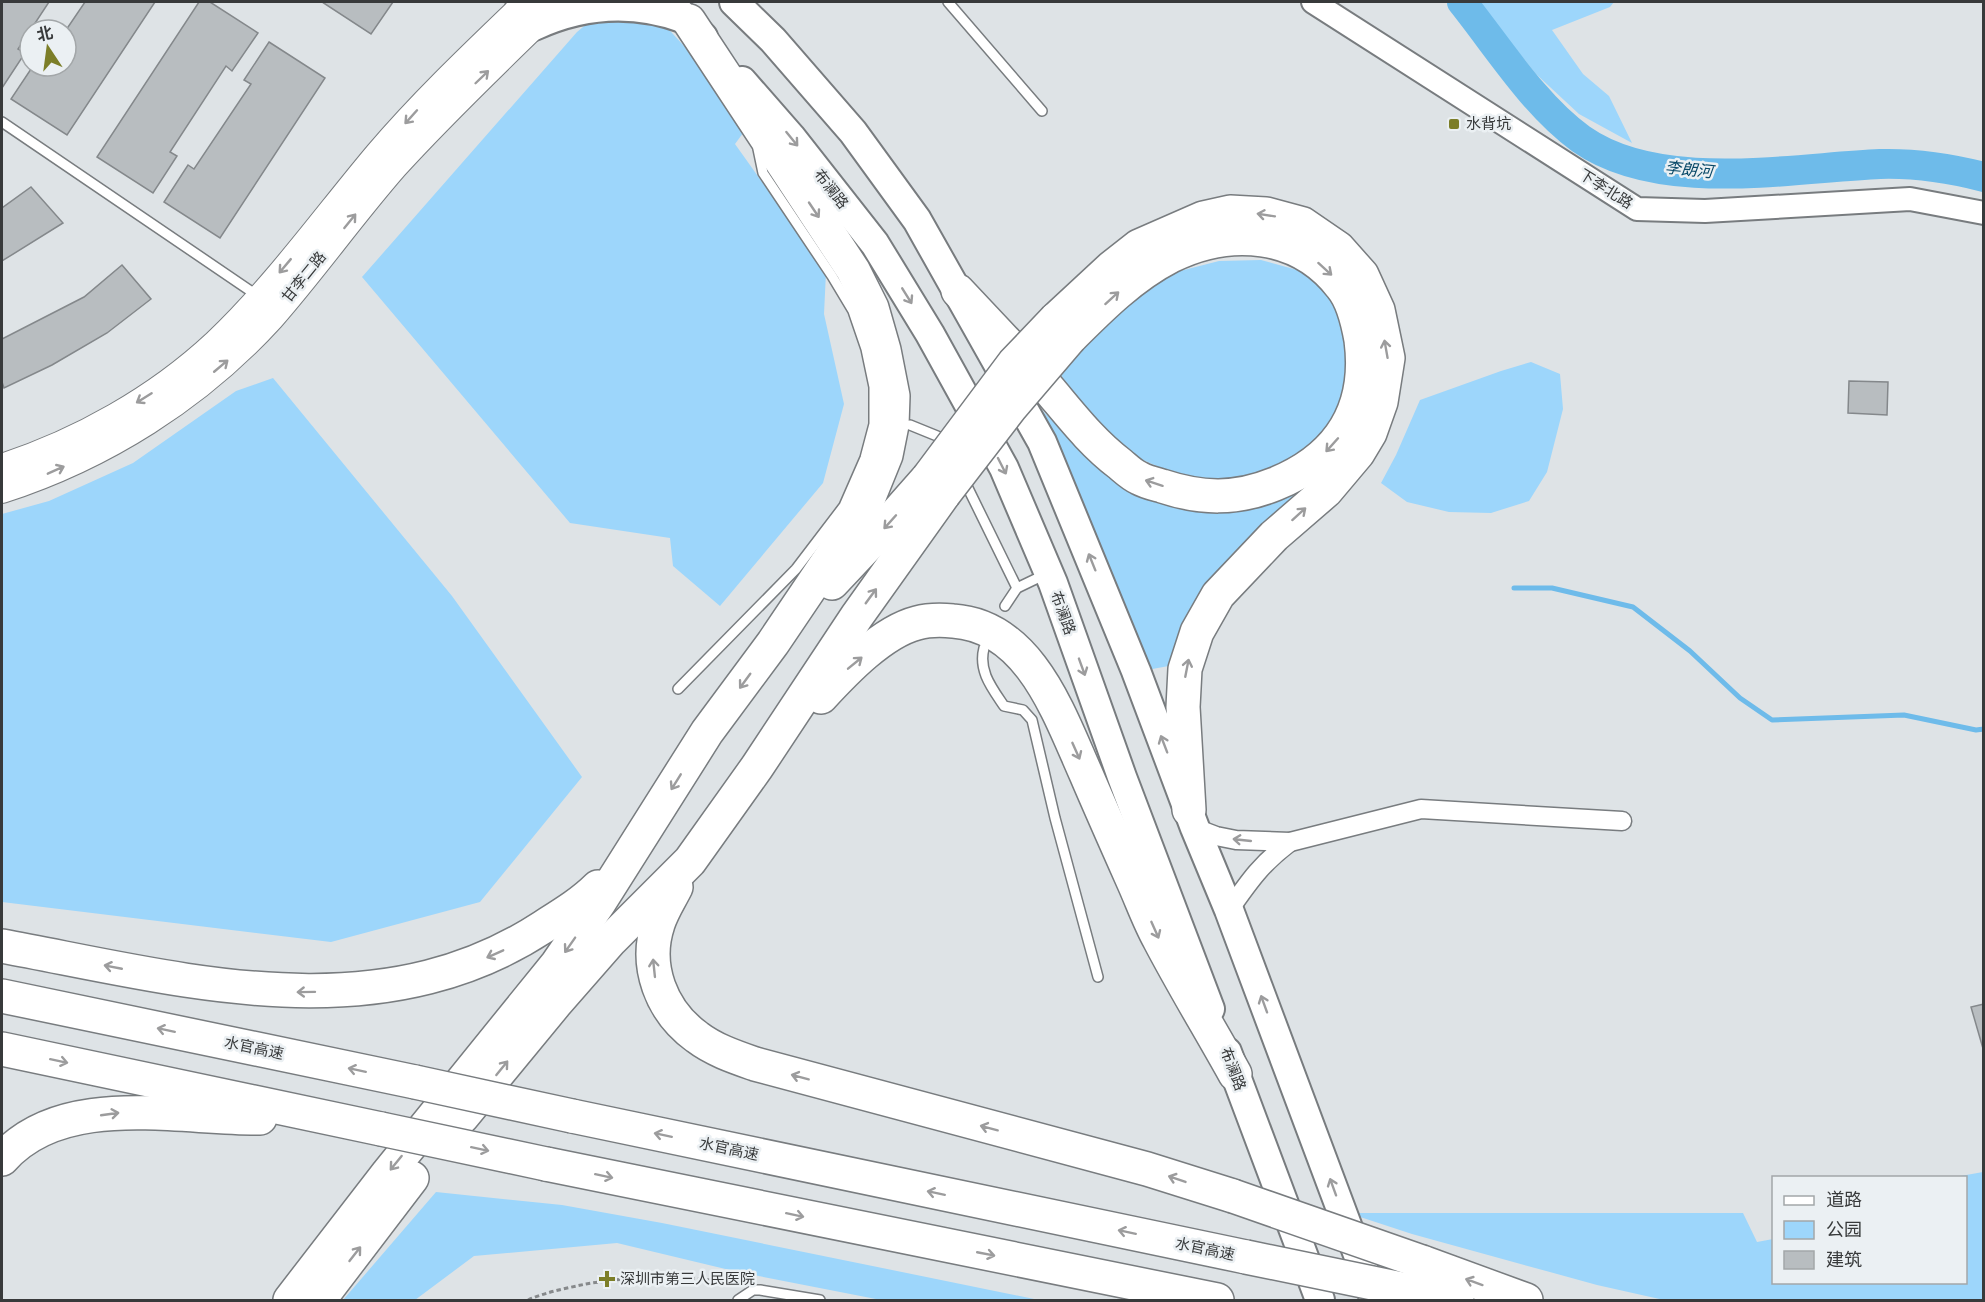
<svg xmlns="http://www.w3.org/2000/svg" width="1985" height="1302" viewBox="0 0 1985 1302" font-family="'Fira Sans','Noto Sans SC',sans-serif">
<rect width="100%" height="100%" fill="#dee3e6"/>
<g fill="#9dd6fb">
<path d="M 1478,2 L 1614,2 L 1610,7 L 1552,30 L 1583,74 L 1609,96 L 1632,143 L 1579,114 L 1536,74 Z"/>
<path d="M 600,13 L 662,22 L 684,46 L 746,129 L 735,144 L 826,272 L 824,314 L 844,404 L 823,483 L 720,606 L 673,566 L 670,538 L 570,523 L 362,277 L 577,32 Z"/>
<path d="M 1261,260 L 1301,271 L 1323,289 L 1341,316 L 1353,352 L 1345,393 L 1329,429 L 1304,451 L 1263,473 L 1221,481 L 1179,476 L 1125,452 L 1088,423 L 1060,373 L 1081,344 L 1149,283 L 1180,271 L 1219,261 Z"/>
<path d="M 1531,362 L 1560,374 L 1563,409 L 1547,472 L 1529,501 L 1491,513 L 1449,512 L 1407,502 L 1381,483 L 1396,455 L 1420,400 L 1501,371 Z"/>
<path d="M 273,378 L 452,596 L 582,777 L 480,902 L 331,942 L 2,902 L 2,514 L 49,501 L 133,463 L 236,391 Z"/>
<path d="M 1040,408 L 1080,449 L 1170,496 L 1344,451 L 1280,514 L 1234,552 L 1204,588 L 1180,628 L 1174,665 L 1147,670 Z"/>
<path d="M 1983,1172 L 1983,1300 L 1664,1300 L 1597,1285 L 1412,1234 L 1348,1213 L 1743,1213 L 1757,1242 L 1773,1239 L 1774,1282 L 1966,1282 L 1966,1178 L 1955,1177 Z"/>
<path d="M 436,1192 L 562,1205 L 662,1223 L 1039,1300 L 881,1300 L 738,1272 L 617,1243 L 474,1256 L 415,1300 L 343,1300 Z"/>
</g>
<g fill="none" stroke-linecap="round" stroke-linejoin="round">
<path stroke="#6ebbea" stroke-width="5" d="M 1514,588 L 1552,588 L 1633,607 L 1690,651 L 1740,698 L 1772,720 L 1904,715 L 1976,730 L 1984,729"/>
<path stroke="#6ebbea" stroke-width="30" d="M 1462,2 C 1498,47 1534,105 1581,139 C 1659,194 1790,168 1880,164 C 1915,163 1949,168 1984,177"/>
</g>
<g fill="#b8bdc0" stroke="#84888b" stroke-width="1.5">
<path d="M 2,2 L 49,2 L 18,49 L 25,53 L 2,88 Z"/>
<path d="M 85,2 L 155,2 L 67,135 L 11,99 L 33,66 L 66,66 L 66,30 Z"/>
<path d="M 199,2 L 210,2 L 258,33 L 232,71 L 226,66 L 170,152 L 177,156 L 153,193 L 97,157 Z"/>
<path d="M 322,2 L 393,2 L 371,34 Z"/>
<path d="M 269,42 L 325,78 L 220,238 L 164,202 L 188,165 L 194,169 L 251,84 L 244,80 Z"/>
<path d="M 31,187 L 63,223 L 2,261 L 2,208 Z"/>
<path d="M 122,265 L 151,299 L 107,333 L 52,365 L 4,388 L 2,382 L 2,339 L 84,297 Z"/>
<path d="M 1849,381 L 1888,382 L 1887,415 L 1848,413 Z"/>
<path d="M 1984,1004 L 1984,1052 L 1971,1007 Z"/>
</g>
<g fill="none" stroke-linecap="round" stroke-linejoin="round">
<defs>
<g id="service">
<path d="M 948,2 L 1042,111"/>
<path d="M 2,122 L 258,296"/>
<path d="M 910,425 L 942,438 L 946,445"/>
<path d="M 963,478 L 1017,588"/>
<path d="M 1005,606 L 1017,588 L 1046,574"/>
<path d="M 984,648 C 978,671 992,688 1004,706 L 1023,710 L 1032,720 L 1055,818 L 1098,977"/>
<path d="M 678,689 L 796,569 L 844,506 L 865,458 L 874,424 L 874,387 L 866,349 L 853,311 L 832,276 L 763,173 L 758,149"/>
<path d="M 738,1300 L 753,1290 L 760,1290 L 820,1300"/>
</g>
<g id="minor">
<path d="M 1195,828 L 1216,836 L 1236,840 L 1290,842 L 1421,809 L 1622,821"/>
<path d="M 1229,910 C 1250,880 1261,864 1290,842"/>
</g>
<path id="tertiary" d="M 1313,2 L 1637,209 L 1705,211 L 1910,199 L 1984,213"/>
<g id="secondary">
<path d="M 2,467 C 79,442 156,399 216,343 C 276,286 325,217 378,154 C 424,100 476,51 527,2"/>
<path d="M 2,490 C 104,457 198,398 271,318 C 314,269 352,215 395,166 C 444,112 497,62 549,11"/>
</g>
<g id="primary">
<path d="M 669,2 L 703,37"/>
<path d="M 734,2 L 773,40 L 853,132 L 917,220 L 1042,442 L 1136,671 L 1195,828 L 1229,910 L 1375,1300"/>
<path d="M 520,8 L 524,2"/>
<path d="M 534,26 C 584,3 634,0 685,19"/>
<path d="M 742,81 L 791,137 L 875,244 L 930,334 L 1004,468 L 1053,583 L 1122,777 L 1210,1009"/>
<path d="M 1227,1052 L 1320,1300"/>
</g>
<g id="motorway">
<path d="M 958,291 C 988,323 1018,354 1047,387 C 1070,414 1091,442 1120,464 C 1126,469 1132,475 1139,478 C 1146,482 1155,484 1162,486 C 1201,499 1236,500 1275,484 C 1339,458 1370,409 1361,340 C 1358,323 1353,300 1341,286 C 1299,232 1230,227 1171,256 C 1132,276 1101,307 1070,338"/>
<path d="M 1056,319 L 1111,268 L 1139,246 L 1203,218 L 1230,212 L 1266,214 L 1303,224 L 1338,248 L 1362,275 L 1378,310 L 1388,358 L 1381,402 L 1370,433 L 1358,453 L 1326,491 L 1274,536 L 1218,595 L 1197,632 L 1185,669 L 1183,707 L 1189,810"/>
<path d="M 832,583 L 882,530 L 928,478"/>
<path d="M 821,697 C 845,671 882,632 917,623 C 928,620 942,620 953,621 C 1030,626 1059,714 1086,774 C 1101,809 1117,845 1133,881 C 1142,901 1149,921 1159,939 C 1183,985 1210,1029 1235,1074"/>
<path d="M 676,887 C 670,899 662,911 658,924 C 644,966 661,1011 697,1037 C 714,1050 735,1057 755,1064 L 1147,1169 L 1233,1196"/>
<path d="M 2,946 C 181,979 376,1036 543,927 C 562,915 582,903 598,887"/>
<path d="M 2,996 L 415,1082"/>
<path d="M 2,1049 L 381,1129"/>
<path d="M 572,1116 L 1246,1257"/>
<path d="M 462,1117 L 555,1004 L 611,940 L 690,861 L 757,767 L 857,616 L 944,494"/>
<path d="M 2,1159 C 63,1090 178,1119 260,1118"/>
<path d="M 546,1164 L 1217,1300"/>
<path d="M 1422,1262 L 1526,1300"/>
<path d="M 1421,1293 L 1457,1300"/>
<path d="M 290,1300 L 388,1173 L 557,964 L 599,903 L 707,732 L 773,643 L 854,523 L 869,497 L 886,455 L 892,425 L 893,396 L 884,350 L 872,308 L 853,270 L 689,21"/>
<path d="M 319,1300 L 412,1178"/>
</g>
</defs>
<use href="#service" stroke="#787c7f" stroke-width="12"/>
<use href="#minor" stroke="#787c7f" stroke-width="21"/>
<use href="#tertiary" stroke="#787c7f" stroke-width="26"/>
<use href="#secondary" stroke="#787c7f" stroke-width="28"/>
<use href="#primary" stroke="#787c7f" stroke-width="32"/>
<use href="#motorway" stroke="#787c7f" stroke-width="36"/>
<path stroke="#86898b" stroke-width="3" stroke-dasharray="4.5 3" stroke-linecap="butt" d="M 528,1300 C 546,1292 567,1288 586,1284 C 639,1275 686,1275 739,1284"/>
<use href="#service" stroke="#fff" stroke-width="9"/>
<use href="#minor" stroke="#fff" stroke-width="18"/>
<use href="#tertiary" stroke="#fff" stroke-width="22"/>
<use href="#secondary" stroke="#fff" stroke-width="26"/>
<use href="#primary" stroke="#fff" stroke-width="28"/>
<use href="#motorway" stroke="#fff" stroke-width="33"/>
<defs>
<g id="motorway-bridge">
<path d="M 928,478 L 1014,363 L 1056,319"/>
<path d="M 944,494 L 1011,407 L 1070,338"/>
<path d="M 415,1082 L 572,1116"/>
<path d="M 381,1129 L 546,1164"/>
<path d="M 1233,1196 L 1422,1262"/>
<path d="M 1246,1257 L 1421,1293"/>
</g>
</defs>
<use href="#motorway-bridge" stroke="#787c7f" stroke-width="36" stroke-linecap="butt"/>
<use href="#motorway-bridge" stroke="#fff" stroke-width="33"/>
</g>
<defs><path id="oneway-shaft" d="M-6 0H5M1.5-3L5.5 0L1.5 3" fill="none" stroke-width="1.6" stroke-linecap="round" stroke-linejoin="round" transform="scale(1.5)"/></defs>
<g stroke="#9c9c9d">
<use href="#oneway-shaft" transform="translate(482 77) rotate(-44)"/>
<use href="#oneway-shaft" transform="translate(411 117) rotate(132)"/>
<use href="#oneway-shaft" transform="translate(792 139) rotate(51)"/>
<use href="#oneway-shaft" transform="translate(814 210) rotate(56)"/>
<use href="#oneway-shaft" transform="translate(1266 215) rotate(-171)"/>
<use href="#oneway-shaft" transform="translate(350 221) rotate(-51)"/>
<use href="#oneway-shaft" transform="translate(285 266) rotate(130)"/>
<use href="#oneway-shaft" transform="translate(1325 269) rotate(42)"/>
<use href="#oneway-shaft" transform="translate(907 296) rotate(58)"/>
<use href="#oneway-shaft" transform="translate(1112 298) rotate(-42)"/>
<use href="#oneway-shaft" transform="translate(1386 349) rotate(-100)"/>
<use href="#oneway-shaft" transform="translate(221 366) rotate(-40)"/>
<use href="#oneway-shaft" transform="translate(144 398) rotate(148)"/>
<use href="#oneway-shaft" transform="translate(1332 445) rotate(132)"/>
<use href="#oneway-shaft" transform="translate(1002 466) rotate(63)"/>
<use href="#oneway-shaft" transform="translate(56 470) rotate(-24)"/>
<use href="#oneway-shaft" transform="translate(1154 483) rotate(-162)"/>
<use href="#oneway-shaft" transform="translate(1299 514) rotate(-42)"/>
<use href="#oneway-shaft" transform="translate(890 522) rotate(132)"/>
<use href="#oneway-shaft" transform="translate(1092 562) rotate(-112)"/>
<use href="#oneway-shaft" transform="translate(871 596) rotate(-54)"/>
<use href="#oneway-shaft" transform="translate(855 663) rotate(-39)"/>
<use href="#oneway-shaft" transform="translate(1082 667) rotate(70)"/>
<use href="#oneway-shaft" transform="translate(1187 668) rotate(-79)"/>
<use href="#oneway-shaft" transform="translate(745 681) rotate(126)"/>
<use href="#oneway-shaft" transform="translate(1164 744) rotate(-111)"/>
<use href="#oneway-shaft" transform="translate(1076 751) rotate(66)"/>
<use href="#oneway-shaft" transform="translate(676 782) rotate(122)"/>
<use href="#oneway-shaft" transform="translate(1242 840) rotate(-174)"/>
<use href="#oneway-shaft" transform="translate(1155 930) rotate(66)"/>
<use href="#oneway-shaft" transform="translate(570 945) rotate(125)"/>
<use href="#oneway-shaft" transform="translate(495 954) rotate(156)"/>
<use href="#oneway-shaft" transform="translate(113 967) rotate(-169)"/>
<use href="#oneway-shaft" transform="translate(654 968) rotate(-96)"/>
<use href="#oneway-shaft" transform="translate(306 992) rotate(179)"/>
<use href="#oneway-shaft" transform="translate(1264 1004) rotate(-110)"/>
<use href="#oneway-shaft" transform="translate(166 1030) rotate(-168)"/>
<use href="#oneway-shaft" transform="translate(59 1061) rotate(12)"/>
<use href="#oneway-shaft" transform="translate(502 1068) rotate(-51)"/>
<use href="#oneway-shaft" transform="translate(357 1070) rotate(-168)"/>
<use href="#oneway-shaft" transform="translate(800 1077) rotate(-165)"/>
<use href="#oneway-shaft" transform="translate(110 1114) rotate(-8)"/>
<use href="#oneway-shaft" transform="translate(989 1128) rotate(-165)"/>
<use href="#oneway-shaft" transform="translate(663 1135) rotate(-168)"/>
<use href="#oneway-shaft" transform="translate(480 1149) rotate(12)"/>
<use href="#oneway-shaft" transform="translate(396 1163) rotate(129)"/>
<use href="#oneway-shaft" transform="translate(604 1176) rotate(12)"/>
<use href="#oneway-shaft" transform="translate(1177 1179) rotate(-161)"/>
<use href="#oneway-shaft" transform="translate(1333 1187) rotate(-110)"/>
<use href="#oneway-shaft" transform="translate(936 1193) rotate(-168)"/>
<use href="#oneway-shaft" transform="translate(795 1215) rotate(12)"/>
<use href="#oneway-shaft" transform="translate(1127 1232) rotate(-168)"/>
<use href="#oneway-shaft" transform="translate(355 1254) rotate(-52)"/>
<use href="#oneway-shaft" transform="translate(986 1254) rotate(11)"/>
<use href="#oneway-shaft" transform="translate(1474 1282) rotate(-160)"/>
</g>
<g fill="#7c7e28" stroke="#ebf0f3" stroke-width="2">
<rect x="1448" y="118" width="12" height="12" rx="3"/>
<path d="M604 1270h6v6h6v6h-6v6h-6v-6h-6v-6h6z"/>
</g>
<g text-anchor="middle" stroke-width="5" stroke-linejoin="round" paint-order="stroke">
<g font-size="15" fill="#383a3b" stroke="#ebf0f3" text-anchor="start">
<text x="1466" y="129">水背坑</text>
<text x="620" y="1284">深圳市第三人民医院</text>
</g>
<g font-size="15" fill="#383a3b" stroke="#ebf0f3">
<text transform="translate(831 189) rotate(52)" y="5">布澜路</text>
<text transform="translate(1606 189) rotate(32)" y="5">下李北路</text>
<text transform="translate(304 277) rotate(-51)" y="5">甘李二路</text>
<text transform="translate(1063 613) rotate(70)" y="5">布澜路</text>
<text transform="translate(254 1048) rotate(12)" y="5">水官高速</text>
<text transform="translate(1233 1069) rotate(69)" y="5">布澜路</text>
<text transform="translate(729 1149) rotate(12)" y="5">水官高速</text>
<text transform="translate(1205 1249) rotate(12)" y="5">水官高速</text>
</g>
<g font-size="16" font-style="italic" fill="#084867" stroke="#ebf0f3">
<text transform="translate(1689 169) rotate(6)" y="6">李朗河</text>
</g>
</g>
<rect width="1985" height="1302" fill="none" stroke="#383a3b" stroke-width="6"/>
<rect x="1772" y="1176" width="195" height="108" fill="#ebf0f3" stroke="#a3a7a9" stroke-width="1.5"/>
<rect x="1784" y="1196" width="30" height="9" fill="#ffffff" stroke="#a3a7a9" stroke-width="1.5"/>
<text x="1826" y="1206" font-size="18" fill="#383a3b">道路</text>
<rect x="1784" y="1221" width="30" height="18" fill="#9dd6fb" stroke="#a3a7a9" stroke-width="1.5"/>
<text x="1826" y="1236" font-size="18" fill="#383a3b">公园</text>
<rect x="1784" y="1251" width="30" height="18" fill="#b8bdc0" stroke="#a3a7a9" stroke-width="1.5"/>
<text x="1826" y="1266" font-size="18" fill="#383a3b">建筑</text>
<g transform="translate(48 48) rotate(347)"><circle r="28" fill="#ebf0f3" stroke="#a3a7a9" stroke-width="1.5"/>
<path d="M0-4.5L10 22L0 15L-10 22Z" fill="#7c7e28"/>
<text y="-9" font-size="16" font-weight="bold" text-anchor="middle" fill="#383a3b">北</text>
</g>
</svg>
